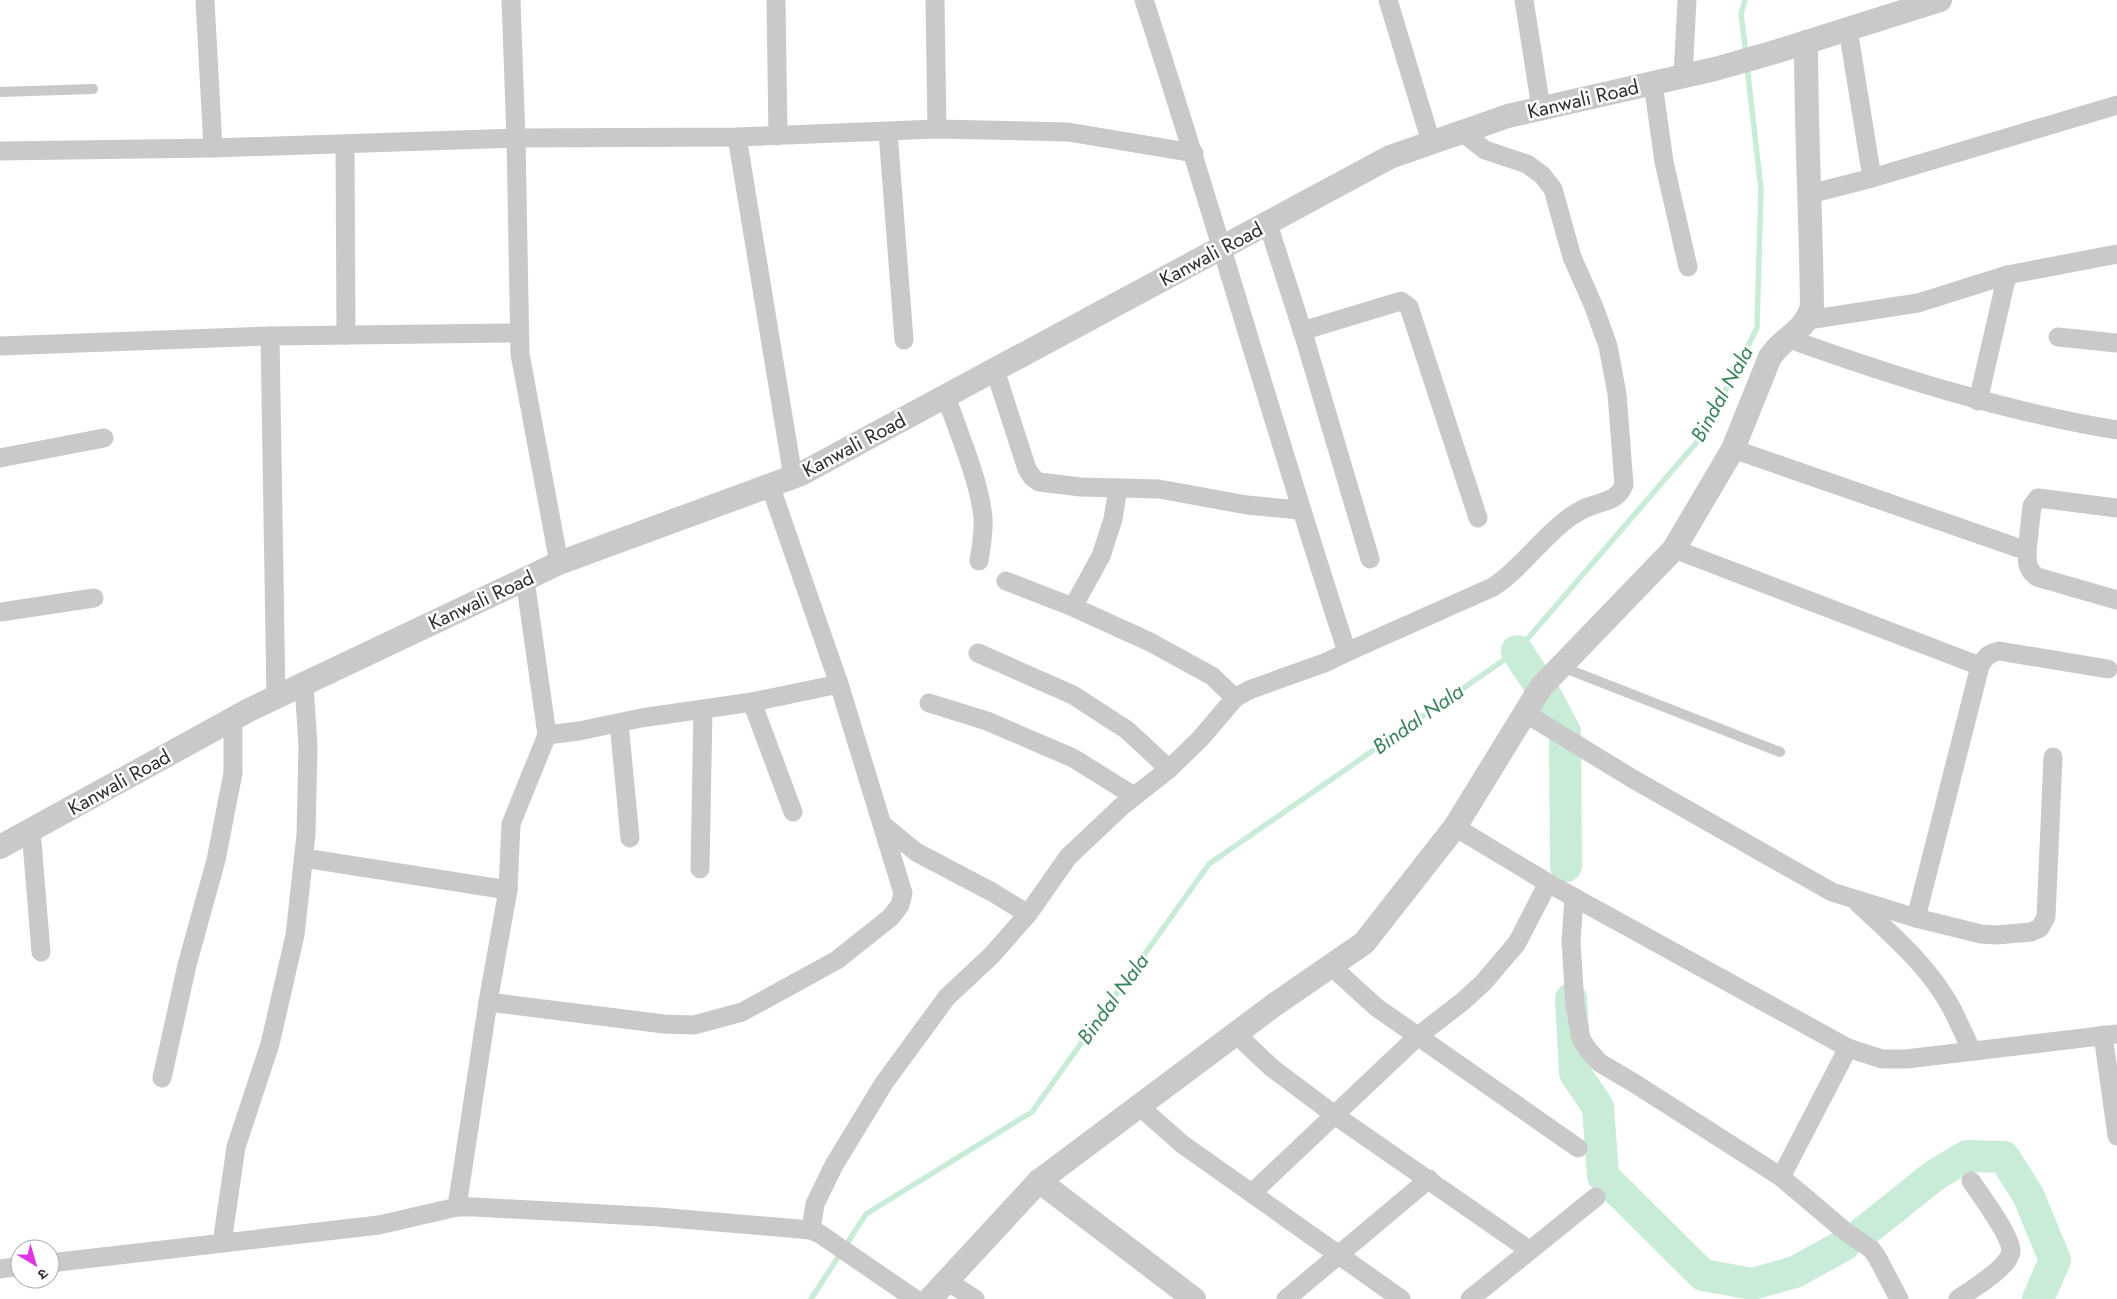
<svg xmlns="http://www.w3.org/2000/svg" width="2117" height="1299" viewBox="0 0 2117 1299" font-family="Jost,'Noto Sans Devanagari',sans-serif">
<rect width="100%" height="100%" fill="#fff"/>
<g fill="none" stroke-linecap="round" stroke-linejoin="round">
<g stroke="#c9ecd8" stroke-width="5.5">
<path d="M 1745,0 L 1741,14 L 1746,54"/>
<path d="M 811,1299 L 866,1214 L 1032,1112 L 1209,864 L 1517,651 L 1703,435 L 1757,328 L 1761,189 L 1747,66"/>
</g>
<g stroke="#c9ecd8" stroke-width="32">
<path d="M 1517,651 L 1538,683"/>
<path d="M 1544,692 L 1565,732"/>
<path d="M 1565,741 L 1566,866"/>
<path d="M 1571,999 L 1575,1073 L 1598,1107 L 1603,1176 L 1703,1275 L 1752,1284 L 1795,1272 L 1844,1245"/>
<path d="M 1860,1235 L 1935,1175 L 1967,1156 L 2004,1157 L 2028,1195 L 2055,1260 L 2038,1299"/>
</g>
<g stroke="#c9c9c9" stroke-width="10">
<path d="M 0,92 L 93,89"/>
<path d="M 1562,667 L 1780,752"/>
</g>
<g stroke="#c9c9c9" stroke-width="19">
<path d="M 205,0 L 213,148"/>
<path d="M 511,0 L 516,138 L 520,354 L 559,563"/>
<path d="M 776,0 L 778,136"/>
<path d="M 935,0 L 937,129"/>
<path d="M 1388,0 L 1431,142"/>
<path d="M 1524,0 L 1541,108"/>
<path d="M 1848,29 L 1872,178"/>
<path d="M 1683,76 L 1687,0"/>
<path d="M 1653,83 L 1664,162 L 1688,267"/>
<path d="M 888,132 L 904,340"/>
<path d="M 737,137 L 793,477"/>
<path d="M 345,144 L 346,335"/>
<path d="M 0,151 L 213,148 L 516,138 L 737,137 L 937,129 L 1068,132 L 1194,153"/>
<path d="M 1810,194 L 1872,178 L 2117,105"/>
<path d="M 1268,224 L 1304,336 L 1370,559"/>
<path d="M 1808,320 L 1918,303 L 2007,275 L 2117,254"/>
<path d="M 1302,331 L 1401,301 L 1409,307 L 1478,518"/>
<path d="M 270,336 L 276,697"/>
<path d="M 2058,337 L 2117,343"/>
<path d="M 1787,338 C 1895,377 2003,411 2117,430"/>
<path d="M 0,346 L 270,336 L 519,333"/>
<path d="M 995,370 L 1027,469 L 1032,477 L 1039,482 L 1081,487 L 1159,489 L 1247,505 L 1300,510"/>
<path d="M 946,396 C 958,432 980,482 983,518 C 984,533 981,547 979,561"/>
<path d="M 1978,401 L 2007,275"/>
<path d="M 1733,449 L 2027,551 C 2027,562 2027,570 2037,577 L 2117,600"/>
<path d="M 0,458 L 104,438"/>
<path d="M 1674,549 L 1980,666"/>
<path d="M 2027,551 L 2032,506 L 2038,498 L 2117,508"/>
<path d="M 1006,581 L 1073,607 L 1150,642 L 1212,676 L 1235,698"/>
<path d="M 1073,607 L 1101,556 L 1113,519 L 1118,488"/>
<path d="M 0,612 L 94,598"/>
<path d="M 1347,652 L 1493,587 C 1522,568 1542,537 1570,517 C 1576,513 1584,508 1591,506 C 1605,501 1618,500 1624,485 L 1617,394 L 1608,346 L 1594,307 L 1572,257 L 1553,189 L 1542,175 L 1527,164 L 1485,150 L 1462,132"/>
<path d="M 978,653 L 1073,695 L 1127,730 L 1169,769"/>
<path d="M 752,702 L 793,812"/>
<path d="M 929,703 L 987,721 L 1073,758 L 1134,796"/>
<path d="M 1525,713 L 1633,779 L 1832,892 L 1916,918 L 1981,934 L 1997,935 L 2031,932 L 2040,928 L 2046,917 L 2053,757"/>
<path d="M 619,723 L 630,838"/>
<path d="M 547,735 L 579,731 L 641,718 L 752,702 L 839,684"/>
<path d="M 882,824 L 916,852 L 992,892 L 1028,914"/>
<path d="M 1455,827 L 1548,883 L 1848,1048 L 1882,1059 L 1906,1059 L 2117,1034"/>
<path d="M 31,830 L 41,952"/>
<path d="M 304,858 L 508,890"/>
<path d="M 700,869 L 703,709"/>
<path d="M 1574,897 L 1571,942 L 1575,1005 L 1581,1039 L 1589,1051 L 1600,1063 L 1634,1083 L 1781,1177 L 1846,1232 L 1871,1249 L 1877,1257 L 1899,1299"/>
<path d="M 1858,903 C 1892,935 1930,967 1952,1009 C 1959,1023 1965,1037 1972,1051"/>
<path d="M 1916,918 L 1980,666 C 1985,657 1989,653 1999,651 L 2108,669"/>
<path d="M 1331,966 L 1376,1007 L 1578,1148"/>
<path d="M 488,1002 L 664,1024 L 694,1025 L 742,1012 L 837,960 L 891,917 L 900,905 L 903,893 L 839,684 L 770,485"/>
<path d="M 1236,1034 L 1272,1068 L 1336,1116 L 1529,1250"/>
<path d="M 2103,1035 L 2117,1136"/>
<path d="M 162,1078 L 187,965 L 216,860 L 233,773 L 233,719"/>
<path d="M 1139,1106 L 1182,1144 L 1401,1299"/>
<path d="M 1781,1177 L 1848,1048"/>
<path d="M 1252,1193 L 1418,1036 L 1462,1002 L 1483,983 L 1517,943 L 1548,883"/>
<path d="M 457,1207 L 488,1002 L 508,890 L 511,824 L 547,735 L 525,579"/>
<path d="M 811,1230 L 815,1204 L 834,1165 L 884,1083 L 947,997 L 991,956 L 1028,914 L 1068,857 L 1122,806 L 1169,769 L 1200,739 L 1235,698 L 1249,690 L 1327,662 L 1347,652 C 1276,436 1215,217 1144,0"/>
<path d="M 222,1243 L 236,1147 L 270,1044 L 295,935 L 306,835 L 308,746 L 304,684"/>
<path d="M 50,1263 L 379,1225 L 457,1207 L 474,1207 L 658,1217 L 811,1230 L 820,1234 L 915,1299"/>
<path d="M 0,1269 L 20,1266"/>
<path d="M 947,1281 L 975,1299"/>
<path d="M 1286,1299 L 1429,1179"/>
<path d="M 1470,1299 L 1596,1197"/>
<path d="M 1958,1299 C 1973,1288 1992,1278 2004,1264 C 2007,1261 2011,1255 2011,1251 C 2011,1236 1980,1194 1971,1181"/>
</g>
<g stroke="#c9c9c9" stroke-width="24">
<path d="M 0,847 L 249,710 L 559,563 L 801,474 L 1390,157 L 1508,116 L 1715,69 L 1778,51 L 1940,0"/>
<path d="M 1039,1181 L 1194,1299"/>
<path d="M 930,1299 L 1039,1181 L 1274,1005 L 1364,943 L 1455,827 L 1541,687 L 1674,549 L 1733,449 L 1770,357 C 1784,336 1804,333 1812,307 C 1811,219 1806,131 1806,42"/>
</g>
</g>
<g text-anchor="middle" stroke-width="5" stroke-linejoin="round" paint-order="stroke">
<g font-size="20" fill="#2f2f2f" stroke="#fff">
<text transform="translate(1583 99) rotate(-13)" y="7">Kanwali Road</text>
<text transform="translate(1211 254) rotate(-28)" y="7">Kanwali Road</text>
<text transform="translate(854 445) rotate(-28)" y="7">Kanwali Road</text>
<text transform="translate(481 600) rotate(-25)" y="7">Kanwali Road</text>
<text transform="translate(119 782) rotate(-29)" y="7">Kanwali Road</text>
</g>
<g font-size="21" font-style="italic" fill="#39835a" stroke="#fff">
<text transform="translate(1722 394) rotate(-61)" y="7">Bindal Nala</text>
<text transform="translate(1418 719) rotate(-35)" y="7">Bindal Nala</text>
<text transform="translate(1113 999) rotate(-54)" y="7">Bindal Nala</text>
</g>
</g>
<g transform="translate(35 1264) rotate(142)"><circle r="24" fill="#ffffff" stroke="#acacac"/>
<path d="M0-4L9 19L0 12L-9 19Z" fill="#df34e3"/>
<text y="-8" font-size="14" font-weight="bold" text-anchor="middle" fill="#2f2f2f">उ</text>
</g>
</svg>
